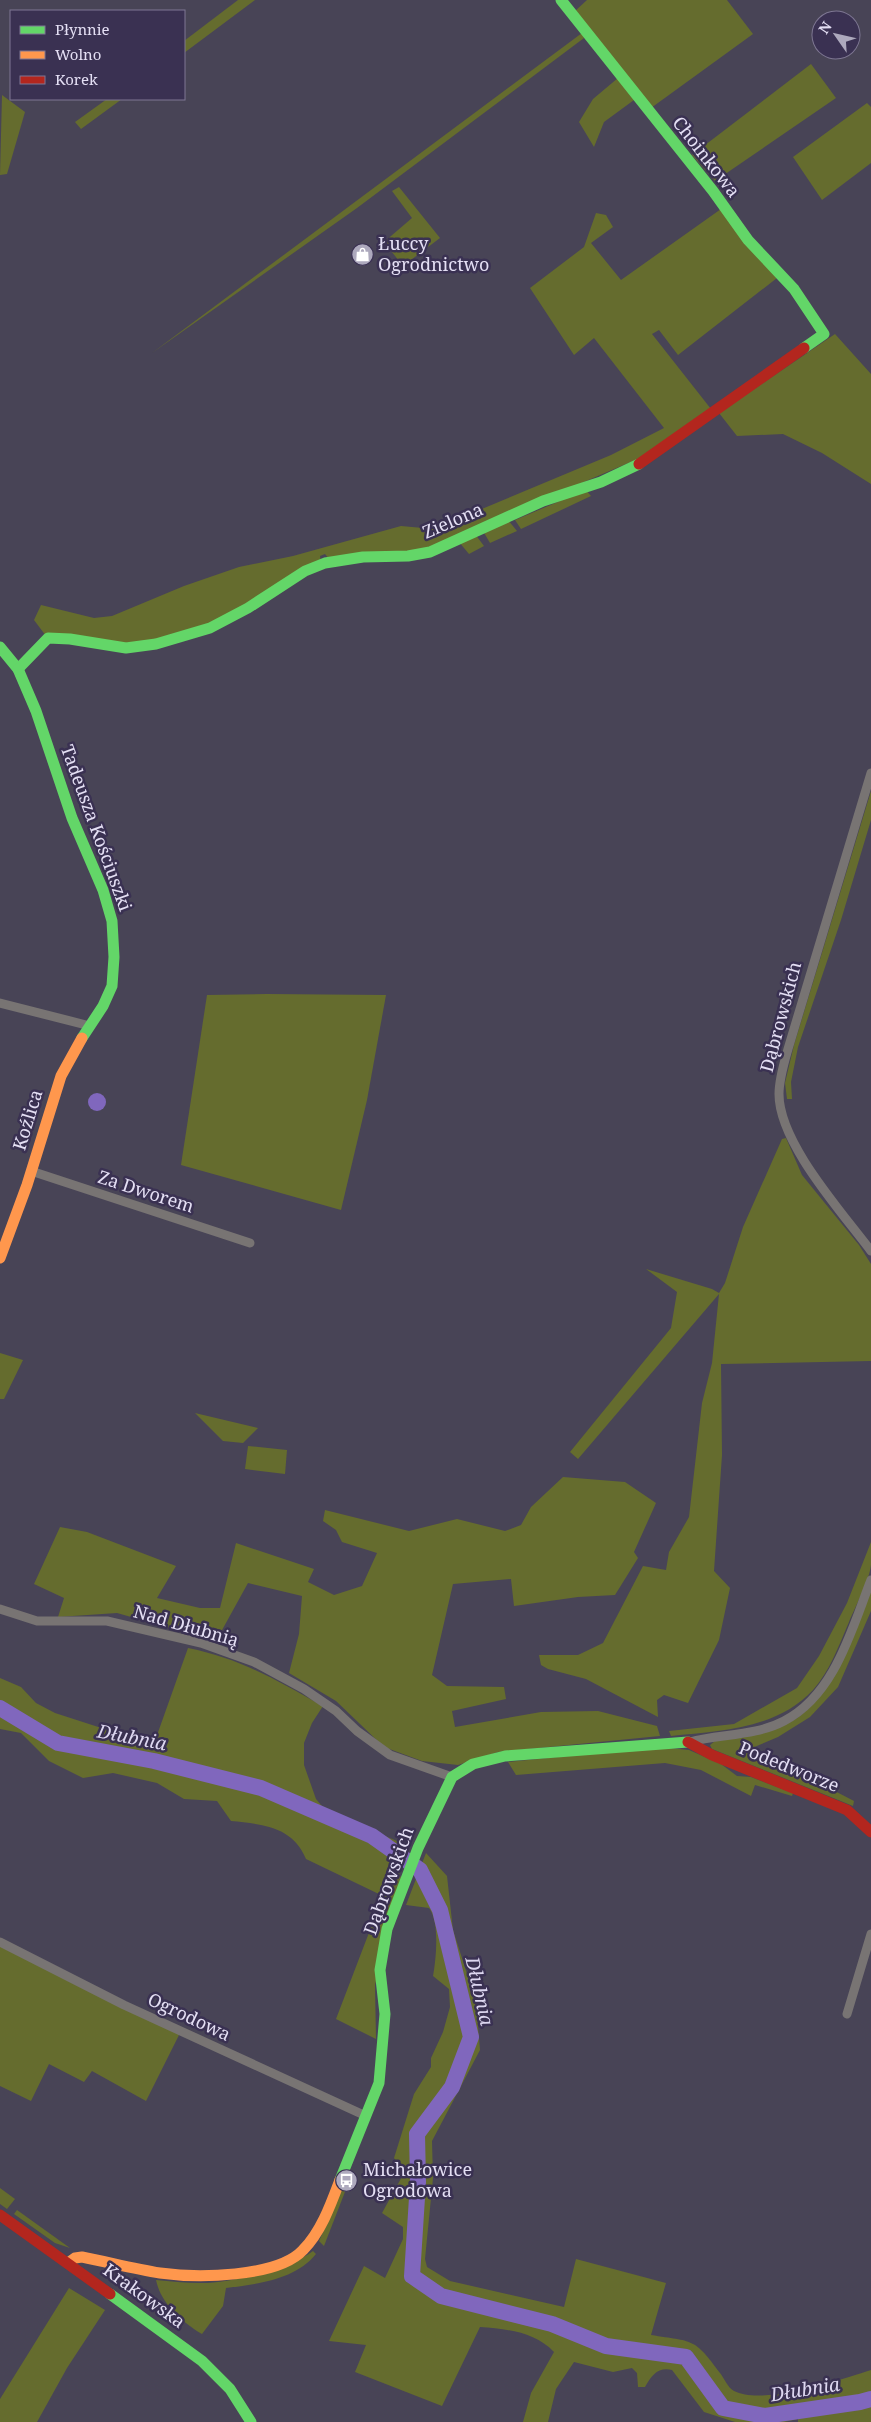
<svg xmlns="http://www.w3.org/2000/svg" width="871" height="2422" viewBox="0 0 871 2422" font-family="'Noto Serif',serif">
<rect width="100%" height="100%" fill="#484456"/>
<g fill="#656c2e">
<path d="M 238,0 L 255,0 L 184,53 L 184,41 Z"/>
<path d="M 587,0 L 727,0 L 753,34 L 651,108 L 574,12 Z"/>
<path d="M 582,33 L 584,38 L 357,208 L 152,353 Z"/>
<path d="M 811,64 L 836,98 L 715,181 L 692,155 Z"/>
<path d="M 618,78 L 634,100 L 604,122 L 594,147 L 579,122 L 593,99 Z"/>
<path d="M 2,95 L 25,112 L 7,174 L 0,175 Z"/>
<path d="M 107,99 L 122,99 L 81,129 L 75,122 Z"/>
<path d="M 867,103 L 871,107 L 871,163 L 822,200 L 793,157 Z"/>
<path d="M 399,187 L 440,238 L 403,266 L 384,242 L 412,218 L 392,191 Z"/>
<path d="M 721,209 L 777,278 L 678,355 L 659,330 L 652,334 L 711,409 L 640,458 L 427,549 L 329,559 L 325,554 L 320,556 L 321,562 L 216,621 L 137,645 L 46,636 L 34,620 L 41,605 L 94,618 L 112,616 L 184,586 L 239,567 L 293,556 L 401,526 L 434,529 L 611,455 L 664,428 L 594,338 L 574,355 L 530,288 L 584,247 L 596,213 L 606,215 L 613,227 L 591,243 L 621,280 Z"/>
<path d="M 835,334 L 871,374 L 871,484 L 822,453 L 783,434 L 737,436 L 719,413 Z"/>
<path d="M 586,490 L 591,496 L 521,529 L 515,520 Z"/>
<path d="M 508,520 L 517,531 L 490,543 L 483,531 Z"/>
<path d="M 475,534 L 484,546 L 469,554 L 459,542 Z"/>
<path d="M 871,791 L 871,820 L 841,920 L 798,1047 L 791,1082 L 792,1099 L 787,1099 L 785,1083 L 794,1045 Z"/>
<path d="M 266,994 L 386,995 L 367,1100 L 341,1210 L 181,1165 L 207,995 Z"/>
<path d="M 786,1138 L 802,1175 L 859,1245 L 871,1264 L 871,1361 L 721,1364 L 722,1455 L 714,1571 L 730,1588 L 719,1640 L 688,1703 L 664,1695 L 657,1700 L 658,1717 L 586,1679 L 548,1669 L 541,1665 L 539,1655 L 578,1655 L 603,1643 L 643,1566 L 666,1570 L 669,1552 L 689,1517 L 702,1403 L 712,1363 L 719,1294 L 578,1459 L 570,1452 L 671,1328 L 677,1292 L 646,1269 L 712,1289 L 719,1293 L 725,1283 L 743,1227 L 782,1139 Z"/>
<path d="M 0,1353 L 23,1360 L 4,1399 L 0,1399 Z"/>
<path d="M 195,1413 L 258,1428 L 243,1443 L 223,1441 Z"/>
<path d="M 248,1446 L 287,1450 L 285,1474 L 245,1469 Z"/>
<path d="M 563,1477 L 625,1482 L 656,1503 L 634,1552 L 638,1558 L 615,1595 L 578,1597 L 514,1606 L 511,1579 L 453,1584 L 432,1675 L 447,1686 L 504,1687 L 506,1699 L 452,1711 L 455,1727 L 541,1712 L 598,1711 L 657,1726 L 660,1736 L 498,1752 L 458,1765 L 422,1761 L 384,1747 L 336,1701 L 289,1673 L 299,1634 L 302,1596 L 248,1583 L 216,1641 L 117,1613 L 58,1617 L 64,1598 L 34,1584 L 60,1527 L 87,1532 L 176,1566 L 157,1598 L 200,1608 L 220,1608 L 236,1543 L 314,1569 L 308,1582 L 334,1595 L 362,1586 L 377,1553 L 342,1542 L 336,1530 L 323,1521 L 325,1510 L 409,1531 L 457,1519 L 505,1531 L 521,1525 L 531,1507 Z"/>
<path d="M 871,1542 C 871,1550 871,1558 871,1565 C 869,1582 855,1607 849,1622 C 839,1645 830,1671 813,1690 C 777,1729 720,1731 671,1736 L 669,1731 L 734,1724 L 797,1688 L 819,1656 L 847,1603 Z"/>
<path d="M 871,1590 L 871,1611 L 838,1687 L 810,1717 L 778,1737 L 752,1748 L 854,1801 L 853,1806 L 712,1749 L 710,1745 L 715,1741 C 738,1735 764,1732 786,1724 C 828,1708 853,1629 871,1590 Z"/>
<path d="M 188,1648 C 242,1659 276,1680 323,1706 L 312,1723 L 304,1743 L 304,1765 L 316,1799 L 327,1812 L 409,1846 L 399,1873 L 401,1878 L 375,1985 L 376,2039 L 336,2019 L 383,1896 L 306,1859 C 293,1826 261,1824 231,1821 L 217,1801 L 184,1799 L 157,1783 L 113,1773 L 83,1778 L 49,1761 L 21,1733 L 0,1729 L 0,1678 L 21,1687 L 36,1703 L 55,1713 L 123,1735 L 156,1738 Z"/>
<path d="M 658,1747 L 689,1750 L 721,1764 L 737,1776 L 751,1777 L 793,1793 L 792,1796 L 755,1785 L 751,1796 L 701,1770 L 665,1763 L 516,1775 L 508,1762 Z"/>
<path d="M 426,1853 L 447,1876 L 453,1930 L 476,2002 L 480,2050 L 432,2141 L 433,2178 L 425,2259 L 427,2267 L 450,2281 L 564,2307 L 576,2259 L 666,2283 L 651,2335 C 693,2342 694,2337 720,2373 C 724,2378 728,2388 734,2391 C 763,2406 840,2380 871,2370 L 871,2422 L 798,2422 L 798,2419 L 784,2422 L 735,2422 L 704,2412 L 672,2370 C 658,2367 652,2375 645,2387 L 638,2387 L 637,2373 L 632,2368 L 613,2372 L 574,2362 L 556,2389 L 548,2422 L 523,2422 L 531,2393 L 554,2352 C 535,2332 507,2329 480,2327 L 442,2406 L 355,2372 L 366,2345 L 329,2341 L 364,2266 L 385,2278 L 403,2239 L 403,2227 L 382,2213 L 404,2173 L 394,2158 L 414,2094 L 431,2067 L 431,2058 L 443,2032 L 450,2007 L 449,1989 L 433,1976 C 436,1959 440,1922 429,1908 L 406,1905 Z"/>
<path d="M 0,1945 L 180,2033 L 146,2101 L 92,2071 L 84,2082 L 49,2064 L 31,2101 L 0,2086 Z"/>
<path d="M 345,2183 L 348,2184 L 324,2246 L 319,2241 Z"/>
<path d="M 0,2188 L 15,2199 L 7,2209 L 0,2204 Z"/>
<path d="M 17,2210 L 70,2248 L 55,2243 L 14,2214 Z"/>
<path d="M 313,2251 L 316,2254 C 295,2280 257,2284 226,2288 L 223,2306 L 202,2334 C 182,2322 161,2304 156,2280 C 170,2281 185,2283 199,2283 C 229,2284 290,2268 313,2251 Z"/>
<path d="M 69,2288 L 105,2310 L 67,2368 L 37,2422 L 0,2422 L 0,2399 Z"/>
</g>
<circle fill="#8067bd" cx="97" cy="1102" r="9"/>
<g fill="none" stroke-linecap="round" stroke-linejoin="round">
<path stroke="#8067bd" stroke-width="16" d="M 0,1708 L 58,1743 L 154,1761 L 261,1788 L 372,1836 L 420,1870 L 440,1910 L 471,2037 L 452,2087 L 417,2134 L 418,2182 L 412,2276 L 441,2296 L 552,2324 L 606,2346 L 686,2357 L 723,2408 L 765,2416 L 860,2402 L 871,2399"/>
<g stroke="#787473" stroke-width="9">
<path d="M 871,773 L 788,1049 C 784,1063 779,1079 779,1094 C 779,1143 842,1212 871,1251"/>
<path d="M 0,1003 L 90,1026"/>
<path d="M 31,1171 L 250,1243"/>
<path d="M 0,1609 L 37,1621 L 107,1621 L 201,1643 L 254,1662 L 304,1689 L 336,1711 L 357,1731 L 390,1755 L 452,1777"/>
<path d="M 690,1742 C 720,1734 756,1736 784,1721 C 835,1695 852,1628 871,1580"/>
<path d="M 0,1942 L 124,2005 L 366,2116"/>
<path d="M 847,2014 L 871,1934"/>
</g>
<g stroke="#63d668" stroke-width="11">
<path d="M 561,0 L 713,191 L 748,240 L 794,289 L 824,334 L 804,348"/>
<path d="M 0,647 L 18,669 L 36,711 L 72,818 L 103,890 L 112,921 L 114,957 L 112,986 L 103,1006 L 82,1038"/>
<path d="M 18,669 L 48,638 L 70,639 L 126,648 L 156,644 L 210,628 L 248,608 L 305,571 L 325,563 L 363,557 L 408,556 L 430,552 L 543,501 L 601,482 L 639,464"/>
<path d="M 340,2180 L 379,2083 L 385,2014 L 380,1970 L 387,1929 L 418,1848 L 452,1777 L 473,1764 L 505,1756 L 688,1742"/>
<path d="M 110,2294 L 202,2361 L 230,2389 L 251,2422"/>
</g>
<g stroke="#ff974d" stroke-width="11">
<path d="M 0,1258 L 27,1185 L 61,1076 L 82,1038"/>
<path d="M 68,2263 L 75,2258 L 82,2257 C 108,2262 134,2269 160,2273 C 196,2278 277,2278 303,2250 C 321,2232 331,2204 340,2180"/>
</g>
<g stroke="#b3261e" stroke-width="11">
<path d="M 639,464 L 804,348"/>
<path d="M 688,1742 L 712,1755 L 847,1810 L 871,1832"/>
<path d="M 0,2215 L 110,2294"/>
</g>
</g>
<defs>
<symbol id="shop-disc" viewBox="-11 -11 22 22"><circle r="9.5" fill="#ada9bd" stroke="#3a3152"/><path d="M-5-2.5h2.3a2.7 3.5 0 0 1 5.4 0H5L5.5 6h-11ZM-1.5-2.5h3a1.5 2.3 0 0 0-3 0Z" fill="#fff"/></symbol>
<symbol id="bus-disc" viewBox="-11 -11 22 22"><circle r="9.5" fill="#ada9bd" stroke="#3a3152"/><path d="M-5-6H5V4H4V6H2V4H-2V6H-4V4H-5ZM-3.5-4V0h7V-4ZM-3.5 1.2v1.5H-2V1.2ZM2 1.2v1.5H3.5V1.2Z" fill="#fff"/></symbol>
</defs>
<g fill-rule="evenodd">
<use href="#shop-disc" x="350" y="242" width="25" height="25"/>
<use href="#bus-disc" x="334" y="2168" width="25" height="25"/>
</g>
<g text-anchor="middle" stroke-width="5" stroke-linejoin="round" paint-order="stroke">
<g font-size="18" fill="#e4dff4" stroke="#3a3152">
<text transform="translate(706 157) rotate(52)" y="6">Choinkowa</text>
<text transform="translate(453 521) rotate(-23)" y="6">Zielona</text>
<text transform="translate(96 828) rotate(70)" y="6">Tadeusza Kościuszki</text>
<text transform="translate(781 1017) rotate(-75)" y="6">Dąbrowskich</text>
<text transform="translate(28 1120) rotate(-73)" y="6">Koźlica</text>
<text transform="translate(146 1192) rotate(18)" y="6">Za Dworem</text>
<text transform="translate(186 1626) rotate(16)" y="6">Nad Dłubnią</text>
<text transform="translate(789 1767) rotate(22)" y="6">Podedworze</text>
<text transform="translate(389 1881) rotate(-70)" y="6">Dąbrowskich</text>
<text transform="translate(189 2017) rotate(25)" y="6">Ogrodowa</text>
<text transform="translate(144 2296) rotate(36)" y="6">Krakowska</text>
</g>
<g font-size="18" fill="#e4dff4" stroke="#3a3152" text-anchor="start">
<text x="378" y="250">Łuccy<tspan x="378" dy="21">Ogrodnictwo</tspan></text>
<text x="363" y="2176">Michałowice<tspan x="363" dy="21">Ogrodowa</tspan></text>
</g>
<g font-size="19" font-style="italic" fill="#ddd7f0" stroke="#3a3152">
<text transform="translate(132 1737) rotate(11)" y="7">Dłubnia</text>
<text transform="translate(480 1991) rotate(77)" y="7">Dłubnia</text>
<text transform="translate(805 2389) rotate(-9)" y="7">Dłubnia</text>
</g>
</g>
<rect x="10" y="10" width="175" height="90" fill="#3a3152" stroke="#7e7793"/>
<rect x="20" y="26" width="25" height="8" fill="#63d668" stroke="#7e7793"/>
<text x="55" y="35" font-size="15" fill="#e4dff4">Płynnie</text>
<rect x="20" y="51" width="25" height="8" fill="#ff974d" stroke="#7e7793"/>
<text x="55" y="60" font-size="15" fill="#e4dff4">Wolno</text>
<rect x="20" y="76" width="25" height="8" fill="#b3261e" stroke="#7e7793"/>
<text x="55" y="85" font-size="15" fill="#e4dff4">Korek</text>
<g transform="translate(836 35) rotate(304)"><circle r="24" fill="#3a3152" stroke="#7e7793"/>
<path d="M0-4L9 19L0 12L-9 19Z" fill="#ada9bd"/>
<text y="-8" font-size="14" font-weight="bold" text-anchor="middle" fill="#e4dff4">N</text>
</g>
</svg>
